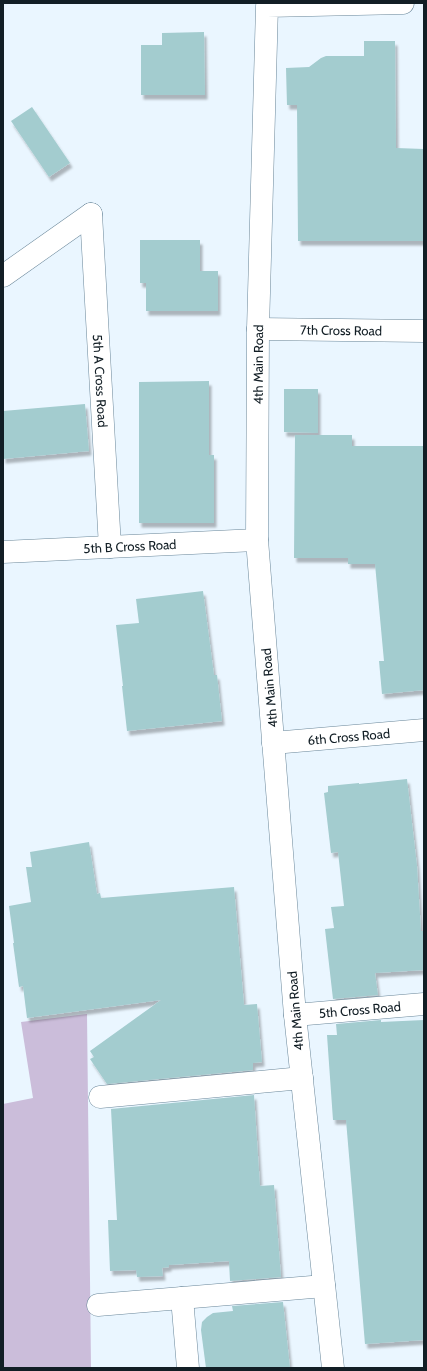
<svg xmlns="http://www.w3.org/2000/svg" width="427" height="1371" viewBox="0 0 427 1371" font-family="Cabin,sans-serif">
<defs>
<filter id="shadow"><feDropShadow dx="2.5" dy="4.5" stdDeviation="1" flood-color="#0004"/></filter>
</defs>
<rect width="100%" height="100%" fill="#eaf6ff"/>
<path fill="#cbbdda" d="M 87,1014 L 91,1368 L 3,1368 L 3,1104 L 33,1098 L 21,1022 Z"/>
<g fill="#a3cccf" filter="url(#shadow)">
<path d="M 204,32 L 205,95 L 141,95 L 141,45 L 162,45 L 162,33 Z"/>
<path d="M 364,41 L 395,41 L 396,148 L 424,149 L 424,241 L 298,241 L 297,105 L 287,105 L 286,68 L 309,67 L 321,58 L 326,56 L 364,56 Z"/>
<path d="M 32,107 L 70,163 L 49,177 L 11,121 Z"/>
<path d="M 140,240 L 200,240 L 200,271 L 218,271 L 218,311 L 146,311 L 146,283 L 140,283 Z"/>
<path d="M 209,381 L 209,455 L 214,455 L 214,523 L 139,523 L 139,382 Z"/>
<path d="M 284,389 L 318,389 L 318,433 L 284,432 Z"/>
<path d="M 85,404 L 89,451 L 3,459 L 3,411 Z"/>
<path d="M 295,435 L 352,435 L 352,446 L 424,446 L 424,690 L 382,694 L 379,661 L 384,661 L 375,564 L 348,564 L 348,558 L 294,558 Z"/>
<path d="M 203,591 L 214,675 L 217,675 L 222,721 L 127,731 L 122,686 L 123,686 L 116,625 L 139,623 L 136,599 Z"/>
<path d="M 407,779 L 417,866 L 421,931 L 424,931 L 424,970 L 375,973 L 378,995 L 333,999 L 325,929 L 334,928 L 331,907 L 344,906 L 338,852 L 331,853 L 324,793 L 328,792 L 328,786 L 359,783 L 359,784 Z"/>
<path d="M 89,842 L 97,894 L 100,893 L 101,898 L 234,887 L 244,1005 L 257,1004 L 262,1062 L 253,1063 L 253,1070 L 107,1084 L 90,1059 L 94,1057 L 90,1051 L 161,1000 L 27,1018 L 23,986 L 19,987 L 13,943 L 14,943 L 9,906 L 31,902 L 26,867 L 32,867 L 30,852 Z"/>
<path d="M 381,1020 L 381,1022 L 424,1020 L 424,1340 L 365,1344 L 346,1120 L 333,1120 L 327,1035 L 337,1035 L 336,1024 Z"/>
<path d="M 254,1095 L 260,1186 L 274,1185 L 281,1277 L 230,1281 L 229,1261 L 169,1265 L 169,1267 L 162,1268 L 163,1276 L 137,1277 L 136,1270 L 110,1271 L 108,1220 L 117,1220 L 111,1109 Z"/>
<path d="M 283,1302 L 290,1368 L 206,1368 L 201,1330 L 202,1322 L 207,1317 L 213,1313 L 233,1311 L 232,1306 Z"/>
</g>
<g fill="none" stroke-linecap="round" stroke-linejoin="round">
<defs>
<g id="minor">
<path id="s1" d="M 91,214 L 110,547"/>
<path d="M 3,276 L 91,214"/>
<path id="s2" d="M 258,329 L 424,331"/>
<path id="s3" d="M 3,552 L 257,540"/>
<path id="s4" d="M 273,743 L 424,730"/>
<path id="s5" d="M 295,1015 L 424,1004"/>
<path d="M 100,1097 L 302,1078"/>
<path d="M 182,1298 L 188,1368"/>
<path d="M 98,1305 L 324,1286"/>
<path id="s6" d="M 333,1368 L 295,1015 L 257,540 L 258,329 L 267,6 L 403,3"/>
</g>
</defs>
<use href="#minor" stroke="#6a879a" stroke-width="23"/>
<use href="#minor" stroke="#fff" stroke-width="22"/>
</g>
<g text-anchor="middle" stroke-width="3.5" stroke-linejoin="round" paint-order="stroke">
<g font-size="13" fill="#121e25" stroke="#fff">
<text dy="5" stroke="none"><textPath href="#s2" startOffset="83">7th Cross Road</textPath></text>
<text dy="5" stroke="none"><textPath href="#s6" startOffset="1007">4th Main Road</textPath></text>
<text dy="5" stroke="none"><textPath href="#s1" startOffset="167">5th A Cross Road</textPath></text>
<text dy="5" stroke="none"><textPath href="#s3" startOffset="127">5th B Cross Road</textPath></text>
<text transform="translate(269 688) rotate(-95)" y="5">4th Main Road</text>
<text dy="5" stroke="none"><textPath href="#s4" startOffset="76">6th Cross Road</textPath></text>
<text dy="5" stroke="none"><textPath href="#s5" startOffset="65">5th Cross Road</textPath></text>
<text transform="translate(295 1011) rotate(-95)" y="5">4th Main Road</text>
</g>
</g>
<rect width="427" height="1371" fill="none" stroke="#121e25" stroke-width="8"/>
</svg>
